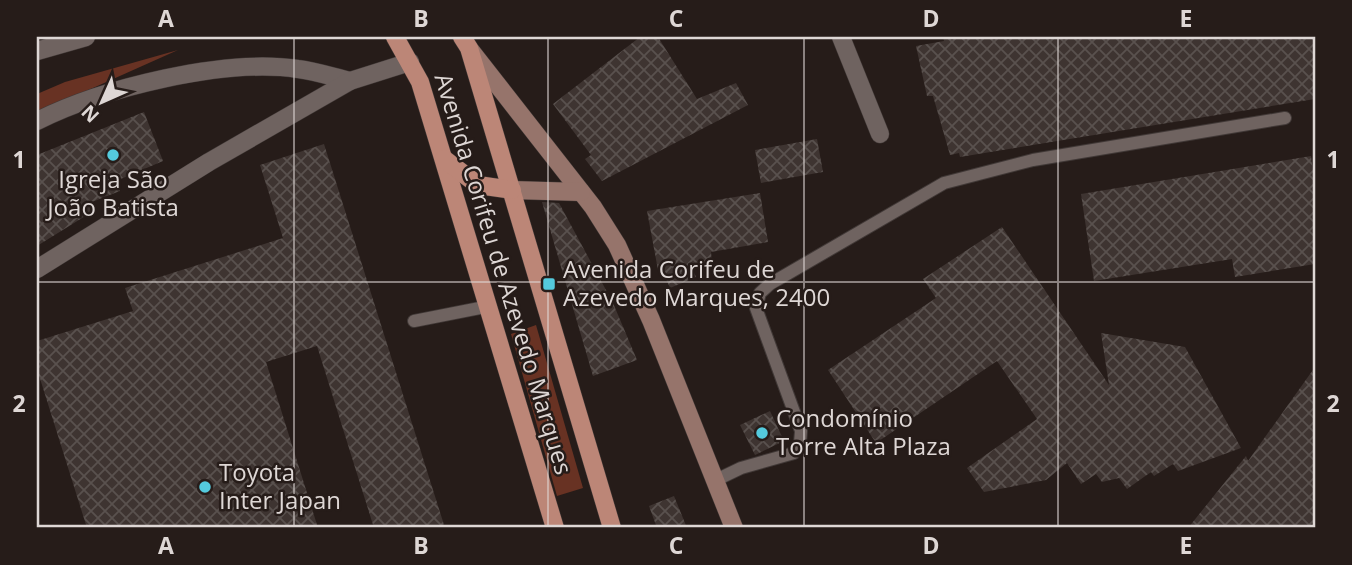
<svg xmlns="http://www.w3.org/2000/svg" width="1352" height="565" viewBox="0 0 1352 565" font-family="'Open Sans',sans-serif">
<defs>
<pattern id="building-cross-hatch" width="8" height="8" patternUnits="userSpaceOnUse" patternTransform="scale(1.75)"><rect width="8" height="8" fill="#3e3431"/><path d="M0 0l8 8M0 8l8-8" fill="none" stroke="#59514e"/></pattern>
</defs>
<rect width="100%" height="100%" fill="#261c19"/>
<g fill="#683223">
<path d="M 178,50 L 37,113 L 37,94 L 65,82 Z"/>
<path d="M 536,325 L 583,488 L 557,496 L 511,334 Z"/>
</g>
<g fill="url(#building-cross-hatch)">
<path d="M 640,37 L 658,37 L 697,99 L 736,83 L 748,105 L 602,181 L 585,159 L 591,155 L 553,104 Z"/>
<path d="M 943,37 L 1315,37 L 1315,99 L 960,157 L 959,153 L 950,155 L 933,96 L 927,96 L 916,46 L 944,41 Z"/>
<path d="M 144,112 L 163,161 L 116,181 L 120,191 L 92,202 L 95,210 L 37,246 L 37,155 Z"/>
<path d="M 817,139 L 823,172 L 761,183 L 755,150 Z"/>
<path d="M 324,144 L 445,528 L 374,528 L 317,346 L 266,362 L 318,528 L 87,528 L 37,369 L 37,341 L 133,311 L 125,288 L 283,238 L 260,165 Z"/>
<path d="M 1311,156 L 1315,186 L 1315,264 L 1235,277 L 1232,259 L 1094,281 L 1081,194 Z"/>
<path d="M 760,193 L 768,242 L 711,252 L 712,262 L 691,265 L 696,277 L 670,288 L 662,270 L 658,270 L 647,211 Z"/>
<path d="M 542,202 L 559,203 L 613,303 L 637,360 L 593,376 Z"/>
<path d="M 1002,227 L 1109,385 L 1101,333 L 1185,347 L 1241,448 L 1178,471 L 1173,464 L 1154,476 L 1151,472 L 1127,489 L 1119,478 L 1102,482 L 1096,474 L 1081,484 L 1067,463 L 1046,480 L 984,492 L 967,468 L 1037,419 L 997,361 L 876,443 L 828,370 L 936,298 L 923,279 Z"/>
<path d="M 1315,367 L 1315,528 L 1188,528 L 1246,456 L 1248,461 Z"/>
<path d="M 770,411 L 784,441 L 755,455 L 740,425 Z"/>
<path d="M 674,496 L 687,528 L 657,528 L 649,506 Z"/>
</g>
<g fill="none" stroke-linecap="round" stroke-linejoin="round">
<defs>
<g id="lane">
<path d="M 414,321 L 490,306"/>
<path d="M 714,481 L 741,468 L 794,453 L 800,443 L 801,431 L 756,308 L 760,293 L 770,284 L 944,183 L 1033,160 L 1285,118"/>
</g>
<g id="street">
<path d="M 841,37 L 880,134"/>
<path d="M 37,51 L 86,37"/>
<path d="M 37,121 C 103,88 224,58 298,69 C 315,71 333,77 350,81"/>
<path d="M 37,269 L 209,162 L 350,81 L 410,62"/>
</g>
<g id="secondary">
<path d="M 471,51 L 593,207 L 617,245 L 651,320 L 734,528"/>
<path d="M 512,190 L 581,192"/>
</g>
<g id="primary">
<path d="M 395,37 L 420,82 L 555,528"/>
<path d="M 462,37 L 469,48 L 612,528"/>
<path d="M 444,159 L 478,185 L 512,190"/>
</g>
</defs>
<use href="#lane" stroke="#413937" stroke-width="14"/>
<use href="#street" stroke="#413937" stroke-width="19"/>
<use href="#secondary" stroke="#413937" stroke-width="19"/>
<use href="#primary" stroke="#413937" stroke-width="19"/>
<use href="#lane" stroke="#6f6360" stroke-width="12"/>
<use href="#street" stroke="#6f6360" stroke-width="18"/>
<use href="#secondary" stroke="#96746b" stroke-width="18"/>
<use href="#primary" stroke="#bc8677" stroke-width="18"/>
</g>
<path fill="none" stroke="#ded7d5" stroke-width="2" stroke-opacity="0.55" d="M 294,37 L 294,528M 548,37 L 548,528M 804,37 L 804,528M 1058,37 L 1058,528M 37,282 L 1315,282"/>
<g fill="#54cadd" stroke="#261c19" stroke-width="2.5">
<circle cx="113" cy="155" r="7"/>
<rect x="542" y="277" width="14" height="14" rx="3.5"/>
<circle cx="762" cy="433" r="7"/>
<circle cx="205" cy="487" r="7"/>
</g>
<g text-anchor="middle" stroke-width="5" stroke-linejoin="round" paint-order="stroke">
<g font-size="24" fill="#ded7d5" stroke="#261c19" text-anchor="start">
<text x="113" y="188" text-anchor="middle">Igreja São<tspan x="113" dy="28">João Batista</tspan></text>
<text x="563" y="278">Avenida Corifeu de<tspan x="563" dy="28">Azevedo Marques, 2400</tspan></text>
<text x="776" y="427">Condomínio<tspan x="776" dy="28">Torre Alta Plaza</tspan></text>
<text x="219" y="481">Toyota<tspan x="219" dy="28">Inter Japan</tspan></text>
</g>
<g font-size="24" fill="#ded7d5" stroke="#261c19">
<text transform="translate(503 274) rotate(73)" y="8">Avenida Corifeu de Azevedo Marques</text>
</g>
</g>
<rect width="1352" height="565" fill="none" stroke="#261c19" stroke-width="77"/>
<g transform="translate(102 102) rotate(225)" stroke="#261c19" stroke-width="5" paint-order="stroke">
<path d="M0-5L12 26L0 18L-12 26Z" fill="#ded7d5"/>
<text y="-10" font-size="19" font-weight="bold" text-anchor="middle" fill="#ded7d5">N</text>
</g>
<rect x="38" y="38" width="1276" height="488" fill="none" stroke="#ded7d5" stroke-width="2.5"/>
<g font-size="23" text-anchor="middle" font-weight="bold" fill="#ded7d5">
<text x="166" y="27">A</text>
<text x="421" y="27">B</text>
<text x="676" y="27">C</text>
<text x="931" y="27">D</text>
<text x="1186" y="27">E</text>
<text x="19" y="168">1</text>
<text x="1333" y="168">1</text>
<text x="19" y="412">2</text>
<text x="1333" y="412">2</text>
<text x="166" y="554">A</text>
<text x="421" y="554">B</text>
<text x="676" y="554">C</text>
<text x="931" y="554">D</text>
<text x="1186" y="554">E</text>
</g>
</svg>
